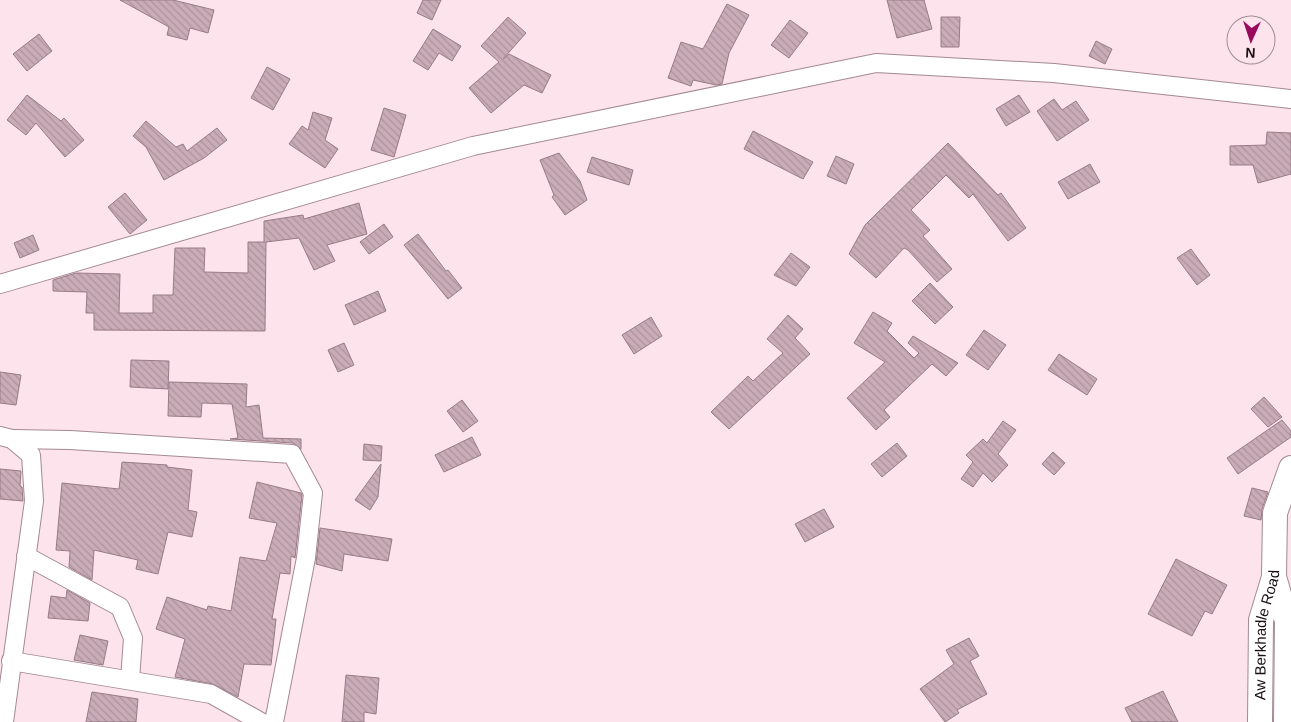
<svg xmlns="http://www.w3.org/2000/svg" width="1291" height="722" viewBox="0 0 1291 722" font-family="Arial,sans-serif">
<defs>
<pattern id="building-back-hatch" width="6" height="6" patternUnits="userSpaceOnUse" patternTransform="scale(1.25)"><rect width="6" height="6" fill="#c9acb7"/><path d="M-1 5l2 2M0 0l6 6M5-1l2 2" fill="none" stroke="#ac939c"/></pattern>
</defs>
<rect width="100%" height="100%" fill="#fce3ec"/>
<g fill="url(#building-back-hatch)" stroke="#977c86">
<path d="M 120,0 L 173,0 L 214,10 L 208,33 L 190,28 L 187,40 L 167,35 L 169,27 Z"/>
<path d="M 423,0 L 441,0 L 432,20 L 417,13 Z"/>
<path d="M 887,0 L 924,0 L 932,29 L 897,38 Z"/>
<path d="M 727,4 L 749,15 L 729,53 L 722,84 L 716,85 L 693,80 L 691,86 L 668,78 L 681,42 L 703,49 Z"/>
<path d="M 508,17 L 526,33 L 503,59 L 509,54 L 551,75 L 542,93 L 524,85 L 491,113 L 469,88 L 499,62 L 481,46 Z"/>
<path d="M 941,17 L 960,17 L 959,47 L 941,47 Z"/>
<path d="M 790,20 L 808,33 L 789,58 L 771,45 Z"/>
<path d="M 433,29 L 461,46 L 452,61 L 439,53 L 428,70 L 413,61 Z"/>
<path d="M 39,34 L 52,51 L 27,71 L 13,54 Z"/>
<path d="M 1096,41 L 1112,49 L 1105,64 L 1089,56 Z"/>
<path d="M 267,67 L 290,79 L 273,110 L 251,98 Z"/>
<path d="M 27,95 L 61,121 L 64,118 L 84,140 L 65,157 L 36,123 L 26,135 L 7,120 Z"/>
<path d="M 1019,95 L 1030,112 L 1006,126 L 996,109 Z"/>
<path d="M 1054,99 L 1062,110 L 1076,101 L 1089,120 L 1057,141 L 1037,111 Z"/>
<path d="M 384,108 L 406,115 L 394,157 L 371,150 Z"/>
<path d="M 313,112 L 332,118 L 325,140 L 338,149 L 325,168 L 289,144 L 302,126 L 308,130 Z"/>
<path d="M 146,121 L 176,147 L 183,144 L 187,151 L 217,128 L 227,140 L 204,158 L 164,180 L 146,147 L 133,136 Z"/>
<path d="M 753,131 L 813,162 L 803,179 L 744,149 Z"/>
<path d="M 1267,132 L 1291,133 L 1291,174 L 1258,183 L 1253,165 L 1230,165 L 1230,146 L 1266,145 Z"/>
<path d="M 948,143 L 998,195 L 1001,193 L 1026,228 L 1008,241 L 973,194 L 969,198 L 946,175 L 911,210 L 930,230 L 923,236 L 952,269 L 937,282 L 908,250 L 904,248 L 876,278 L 849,254 L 865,225 Z"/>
<path d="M 559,153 L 580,181 L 587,200 L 565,215 L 552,197 L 554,195 L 540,160 Z"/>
<path d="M 836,156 L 854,164 L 846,184 L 827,176 Z"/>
<path d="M 592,157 L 633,170 L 629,185 L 587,172 Z"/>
<path d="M 1090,164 L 1100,182 L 1068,199 L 1058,182 Z"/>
<path d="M 125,193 L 147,220 L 130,234 L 108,207 Z"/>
<path d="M 359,203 L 367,234 L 327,245 L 335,261 L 314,270 L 299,238 L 266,242 L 265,331 L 94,330 L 94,313 L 86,313 L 87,292 L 53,291 L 53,280 L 76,273 L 120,274 L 119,313 L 153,313 L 153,295 L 173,295 L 175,248 L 205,248 L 204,272 L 248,273 L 248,242 L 264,242 L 264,221 L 303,215 L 304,219 Z"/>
<path d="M 384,224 L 393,237 L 369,254 L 360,242 Z"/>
<path d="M 418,234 L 446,271 L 448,270 L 462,288 L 448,299 L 404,245 Z"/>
<path d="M 33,235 L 39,250 L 20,258 L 14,243 Z"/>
<path d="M 1191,249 L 1210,275 L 1197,285 L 1177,258 Z"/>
<path d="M 791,253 L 810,267 L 796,286 L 774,275 Z"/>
<path d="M 930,283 L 953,307 L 935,324 L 912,301 Z"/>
<path d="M 378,291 L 386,311 L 354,325 L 345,305 Z"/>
<path d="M 873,312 L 892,323 L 887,331 L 914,358 L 919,353 L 908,343 L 913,336 L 958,363 L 946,376 L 932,364 L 884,410 L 890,417 L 876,430 L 847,398 L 885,362 L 854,343 Z"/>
<path d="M 788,315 L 803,329 L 795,338 L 810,354 L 729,429 L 711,412 L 748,376 L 753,381 L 783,353 L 767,339 Z"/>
<path d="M 651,317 L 662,336 L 634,354 L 622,335 Z"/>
<path d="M 984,330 L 1006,345 L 988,370 L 966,355 Z"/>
<path d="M 344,343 L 354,365 L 338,372 L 328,350 Z"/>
<path d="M 1059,354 L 1097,379 L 1087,395 L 1048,370 Z"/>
<path d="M 131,360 L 169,361 L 168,389 L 130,387 Z"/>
<path d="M 0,372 L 21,375 L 16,405 L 0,403 Z"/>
<path d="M 169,382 L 247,384 L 246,407 L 259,405 L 263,438 L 301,439 L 301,449 L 293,443 L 230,439 L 238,438 L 232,404 L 202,403 L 201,417 L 168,416 Z"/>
<path d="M 1264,397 L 1282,417 L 1268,427 L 1251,409 Z"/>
<path d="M 462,400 L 478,421 L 463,432 L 447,411 Z"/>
<path d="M 1282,420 L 1291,431 L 1291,437 L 1238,474 L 1227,458 Z"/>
<path d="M 1003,421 L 1016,430 L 998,454 L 1008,465 L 992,482 L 983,473 L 973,487 L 961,479 L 973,462 L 966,455 L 983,439 L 987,443 Z"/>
<path d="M 472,437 L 481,455 L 444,472 L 435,455 Z"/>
<path d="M 897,443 L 907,456 L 882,477 L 871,464 Z"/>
<path d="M 364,444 L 382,446 L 381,461 L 363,460 Z"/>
<path d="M 1053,452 L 1065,463 L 1054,475 L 1042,464 Z"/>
<path d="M 122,462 L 167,465 L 167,467 L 192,470 L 188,510 L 197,512 L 192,537 L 168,532 L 158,574 L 136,569 L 138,560 L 94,550 L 92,580 L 69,567 L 70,551 L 56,550 L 62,483 L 119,489 Z"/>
<path d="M 381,464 L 378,497 L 370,510 L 355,500 Z"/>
<path d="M 0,469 L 21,471 L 20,486 L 22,487 L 23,501 L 0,499 Z"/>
<path d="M 257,482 L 301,493 L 302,495 L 295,558 L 291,556 L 290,574 L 280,573 L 272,619 L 276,619 L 271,665 L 244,664 L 238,697 L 213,684 L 175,677 L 185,639 L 156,629 L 167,597 L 207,610 L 208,606 L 231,611 L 240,557 L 266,561 L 277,523 L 249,518 Z"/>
<path d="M 1252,488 L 1268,492 L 1262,509 L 1261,520 L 1244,516 Z"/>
<path d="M 824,509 L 834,527 L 805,542 L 795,524 Z"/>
<path d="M 320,528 L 392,539 L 388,561 L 344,554 L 342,571 L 316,564 Z"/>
<path d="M 1176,559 L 1227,585 L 1212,614 L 1205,611 L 1192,636 L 1148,614 Z"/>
<path d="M 67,590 L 90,603 L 88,621 L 48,618 L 51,596 L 66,598 Z"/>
<path d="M 80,635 L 108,641 L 103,665 L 74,660 Z"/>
<path d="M 969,638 L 979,656 L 970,661 L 987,694 L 957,710 L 959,713 L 945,722 L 920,689 L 954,664 L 946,650 Z"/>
<path d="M 346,675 L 379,678 L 376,714 L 364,712 L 364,722 L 342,722 Z"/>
<path d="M 1163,691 L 1178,722 L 1132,722 L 1125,708 Z"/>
<path d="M 92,692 L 138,699 L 136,722 L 86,722 Z"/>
</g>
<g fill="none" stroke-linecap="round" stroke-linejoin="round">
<defs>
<g id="minor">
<path d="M 0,284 L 473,146 L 876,63 L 1054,73 L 1291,99"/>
<path d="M 0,436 L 12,439 L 31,455 L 34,501 L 4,722"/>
<path d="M 12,439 L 70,440 L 292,454 L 313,493 L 306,558 L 274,722"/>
<path d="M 26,556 L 120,607 L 133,638 L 130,680"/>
<path d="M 11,661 L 211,694 L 261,722"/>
</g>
<g id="secondary">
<path d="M 1274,577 L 1287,621 L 1286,722"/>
<path id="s1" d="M 1260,722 L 1261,620 L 1274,577 L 1275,513 L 1291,468"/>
</g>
</defs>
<use href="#minor" stroke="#a48993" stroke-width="20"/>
<use href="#secondary" stroke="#a48993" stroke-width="26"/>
<use href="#minor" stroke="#fff" stroke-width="18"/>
<use href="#secondary" stroke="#fff" stroke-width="24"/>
</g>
<g text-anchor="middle" stroke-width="4" stroke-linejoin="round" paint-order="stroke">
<g font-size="15" fill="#1a1014" stroke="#fce3ec">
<text dy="5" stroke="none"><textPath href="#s1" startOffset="88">Aw Berkhadle Road</textPath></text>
</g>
</g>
<g transform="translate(1251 40) rotate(183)"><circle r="24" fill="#fce3ec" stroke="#a28f96"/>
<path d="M0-4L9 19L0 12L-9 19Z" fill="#990a5d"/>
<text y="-8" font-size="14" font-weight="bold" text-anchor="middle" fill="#1a1014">N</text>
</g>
</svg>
